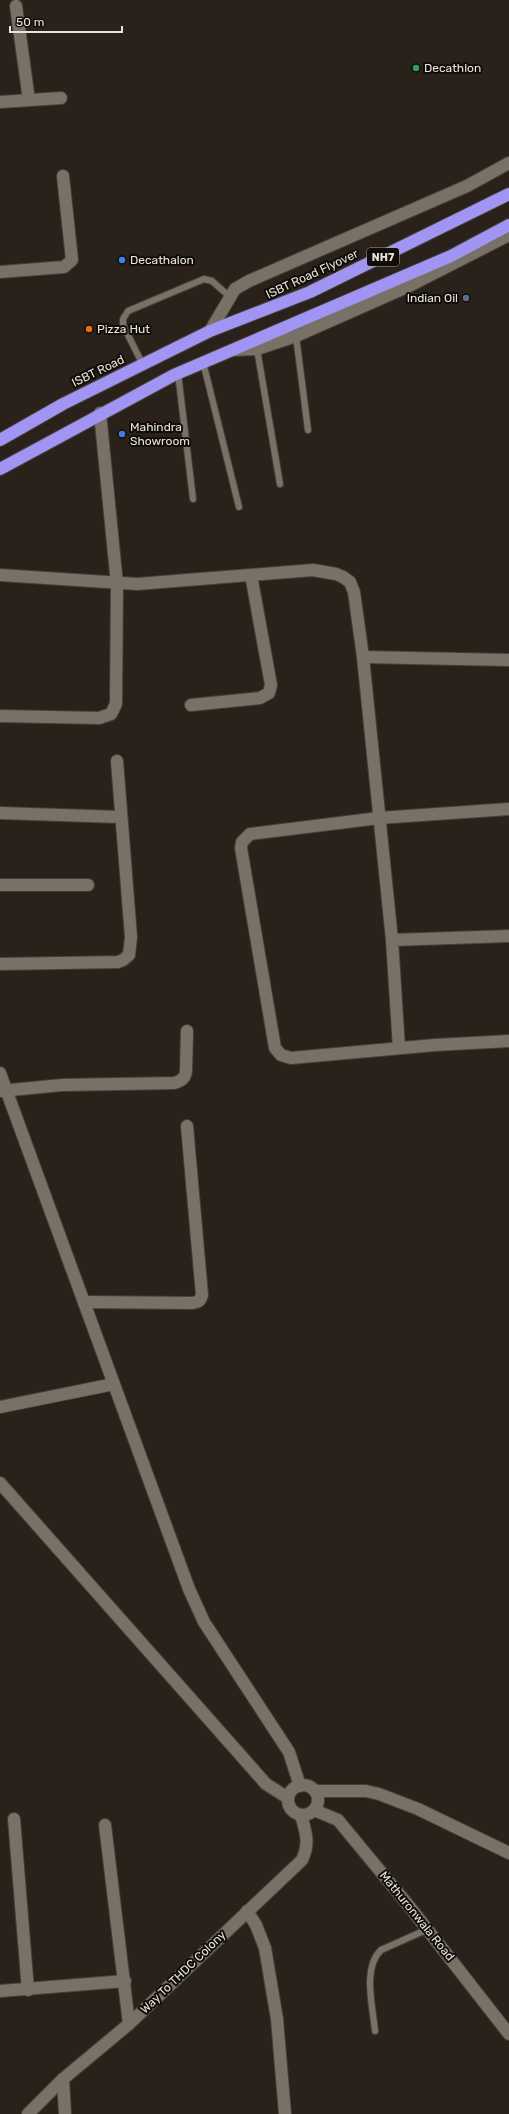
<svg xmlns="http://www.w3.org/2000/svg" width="509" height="2114" viewBox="0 0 509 2114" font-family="Rubik,sans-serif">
<rect width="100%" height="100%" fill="#2a221a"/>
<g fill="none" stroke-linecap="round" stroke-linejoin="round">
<defs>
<g id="lane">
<path d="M 296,336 L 308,430"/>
<path d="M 257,349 L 280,484"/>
<path d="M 203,362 L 239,507"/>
<path d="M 143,365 L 123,325 L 123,319 L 128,311 L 204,279 L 212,281 L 230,297"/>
<path d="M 178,373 L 193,499"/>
<path d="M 375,2031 C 373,2007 362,1968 381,1950 L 428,1929"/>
</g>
<g id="street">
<path d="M 16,6 L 29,100"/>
<path d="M 0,102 L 61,98"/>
<path d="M 0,272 L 64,267 L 72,260 L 63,176"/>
<path d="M 0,575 L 137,584 L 313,570 L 336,574 L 343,577 L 350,582 L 354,592 L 363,657 L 392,940"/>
<path d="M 363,657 L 509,660"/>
<path d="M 191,705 L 260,698 L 269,693 L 271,685 L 251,575"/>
<path d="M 0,716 L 99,718 L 111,714 L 116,704 L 117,584 L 100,413"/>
<path d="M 509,809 L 379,818 L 250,834 L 242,842 L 241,848 L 275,1048 L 281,1055 L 291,1058 L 435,1045 L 509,1041"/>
<path d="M 0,813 L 120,817"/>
<path d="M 0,885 L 88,885"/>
<path d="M 0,964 L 118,962 L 123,960 L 129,955 L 131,937 L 117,761"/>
<path d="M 399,1048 L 392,940 L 509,936"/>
<path d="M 0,1073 L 189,1589 L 204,1622 L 289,1752 L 300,1786"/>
<path d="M 0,1091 L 62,1085 L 174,1083 C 181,1081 185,1079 186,1071 L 187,1031"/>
<path d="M 84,1302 L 192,1303 C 199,1302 200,1301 202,1295 L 187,1126"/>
<path d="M 0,1407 L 114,1384"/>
<path d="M 14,1819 L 28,1990"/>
<path d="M 105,1825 L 129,2024"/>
<path d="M 247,1911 L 256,1925 L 265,1948 L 277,2019 L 285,2114"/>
<path d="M 0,1991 L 125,1981"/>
<path d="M 63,2079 L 65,2114"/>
<path d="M 28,2114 L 63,2079 L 129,2024 L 302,1860 C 310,1843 306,1833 301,1815"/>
</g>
<g id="secondary">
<path d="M 210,331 L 235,289 L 249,281 L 467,186 L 509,163"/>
<path d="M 233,350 L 257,349 L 296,336 L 409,286 L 509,235"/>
<path d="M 0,1483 L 266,1784 L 288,1798"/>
<circle cx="303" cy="1800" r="15"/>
<path d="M 315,1791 L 366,1791 L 379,1794 L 418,1809 L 509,1853"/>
<path d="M 314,1810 L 338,1820 L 409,1906 L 509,2034"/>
</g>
<g id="highway">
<path d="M 0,440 L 63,404 L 210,331 L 310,292 L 509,194"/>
<path d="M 0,469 L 174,375 L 451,256 L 509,225"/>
</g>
</defs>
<use href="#lane" stroke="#454039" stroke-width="8"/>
<use href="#street" stroke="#454039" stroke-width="14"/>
<use href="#secondary" stroke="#454039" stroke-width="14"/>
<use href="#highway" stroke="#454039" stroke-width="14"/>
<use href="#lane" stroke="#7a7166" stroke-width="6"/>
<use href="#street" stroke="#7a7166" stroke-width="12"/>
<use href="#secondary" stroke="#7a7166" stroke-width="12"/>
<use href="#highway" stroke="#a195f4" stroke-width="12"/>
</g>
<circle fill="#2e9e5b" stroke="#100c09" stroke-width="1.5" cx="416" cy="68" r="4"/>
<g fill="#3f7fe0" stroke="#100c09" stroke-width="1.5">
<circle cx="122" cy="260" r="4"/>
<circle cx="122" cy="434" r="4"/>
</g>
<circle fill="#5c6f8a" stroke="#100c09" stroke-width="1.5" cx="466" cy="298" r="4"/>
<circle fill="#e8710a" stroke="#100c09" stroke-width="1.5" cx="89" cy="329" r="4"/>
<g text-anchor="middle" stroke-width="4" stroke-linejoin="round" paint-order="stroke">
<rect fill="#100c09" stroke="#a7a29d" stroke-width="1" x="367" y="248" width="32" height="18" rx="3"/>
<g font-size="11" font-weight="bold" fill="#e8e3dd">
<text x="383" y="261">NH7</text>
</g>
<g font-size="12" fill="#e8e3dd" stroke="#100c09" text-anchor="start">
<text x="424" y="72">Decathlon</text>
<text x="130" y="264">Decathalon</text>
<text x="458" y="302" text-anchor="end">Indian Oil</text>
<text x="97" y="333">Pizza Hut</text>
<text x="130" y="431">Mahindra<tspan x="130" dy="14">Showroom</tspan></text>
</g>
<g font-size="12" fill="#e8e3dd" stroke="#100c09">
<text transform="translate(312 274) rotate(-25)" y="4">ISBT Road Flyover</text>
<text transform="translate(98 371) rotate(-26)" y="4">ISBT Road</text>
<text transform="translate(417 1916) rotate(51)" y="4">Mathuronwala Road</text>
<text transform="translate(183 1972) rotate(-44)" y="4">Way To THDC Colony</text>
</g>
</g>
<path d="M10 26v6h112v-6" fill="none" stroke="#e8e3dd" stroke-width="2"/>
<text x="16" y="26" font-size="12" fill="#e8e3dd" stroke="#100c09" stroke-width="3" paint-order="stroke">50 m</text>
</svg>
